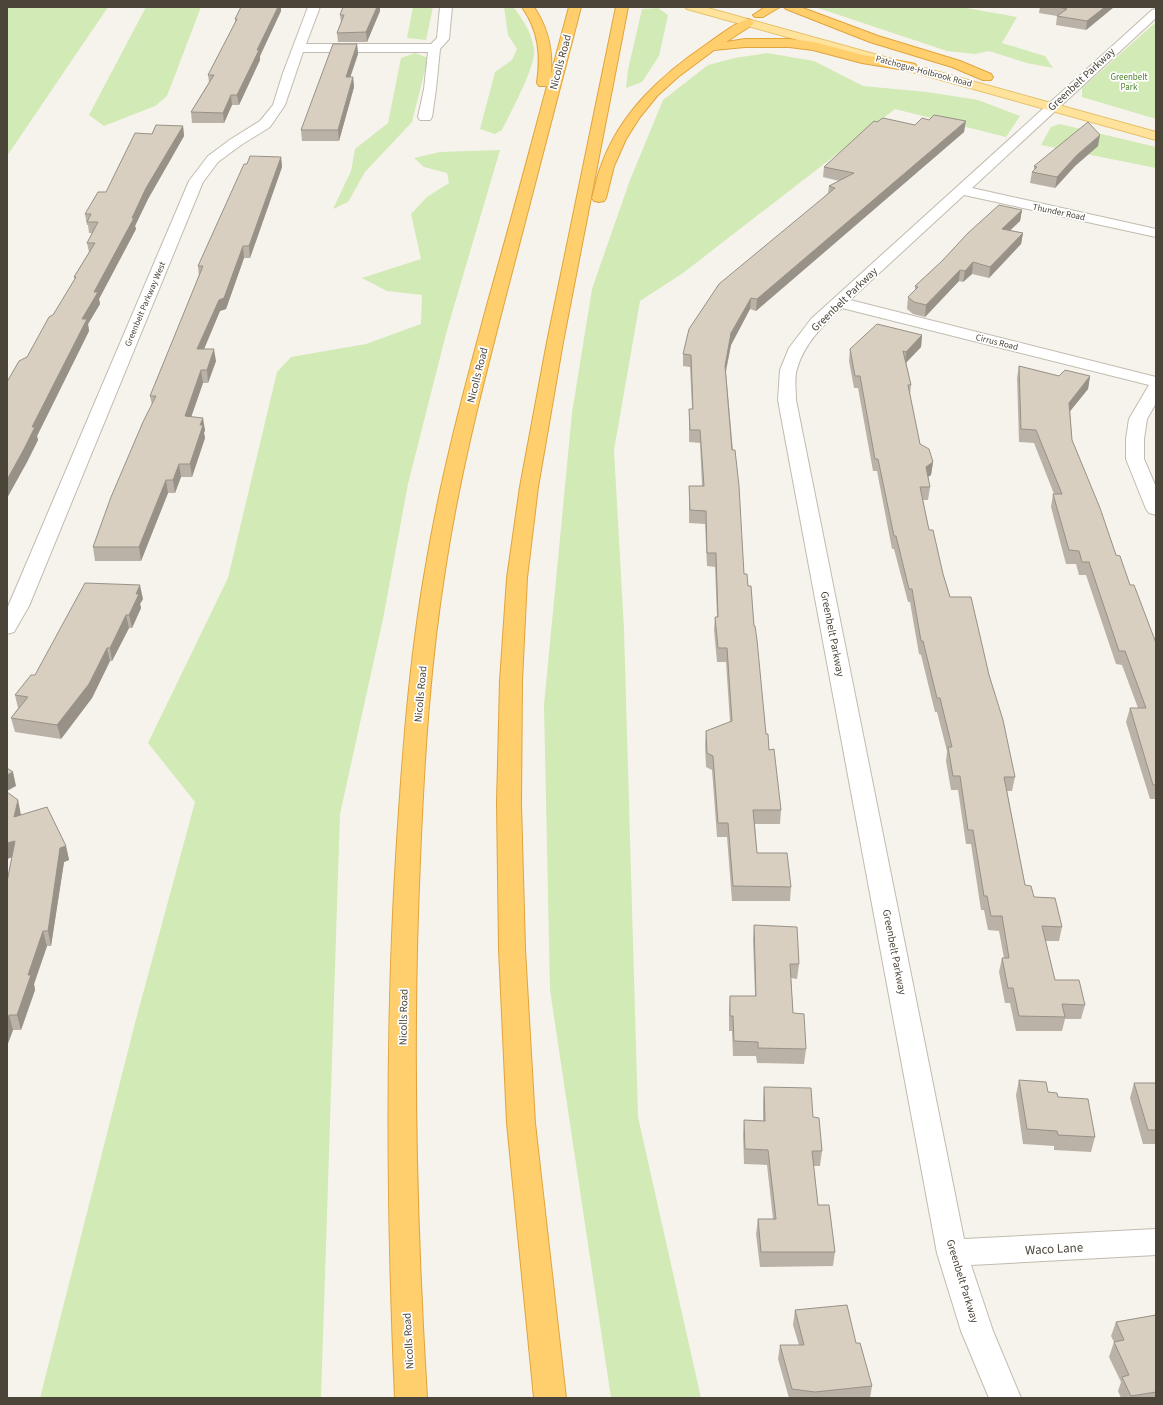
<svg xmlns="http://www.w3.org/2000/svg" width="1163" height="1405" viewBox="0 0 1163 1405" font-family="'Source Sans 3',sans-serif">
<rect width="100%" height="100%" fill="#f6f3ec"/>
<g fill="#d2eab5">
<path d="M 7,7 L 108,7 L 7,156 Z"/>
<path d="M 146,7 L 201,7 L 167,96 L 155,106 L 104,126 L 89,115 Z"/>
<path d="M 413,7 L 433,7 L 426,40 L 407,38 Z"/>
<path d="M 504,7 L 513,7 C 523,19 531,32 534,48 C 537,65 510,113 502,130 L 495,134 L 480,129 L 495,72 L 512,60 L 517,49 L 508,35 Z"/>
<path d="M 815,7 L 961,7 L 1017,17 L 1002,43 L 1045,56 L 1053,68 L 1027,63 L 989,51 L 975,54 L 947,51 Z"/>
<path d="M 658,8 L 668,15 L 659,56 L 642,82 L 626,88 L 628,70 L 642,9 Z"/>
<path d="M 1156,22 L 1156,119 L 1082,97 L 1082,88 Z"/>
<path d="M 415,53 L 428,58 L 412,122 L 365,172 L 348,202 L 333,209 L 351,171 L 355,149 L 388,123 L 401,58 Z"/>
<path d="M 767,53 L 814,61 L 863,86 L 927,92 L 978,100 L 1020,116 L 1006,137 L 895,109 L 683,273 L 640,301 L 614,450 L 624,629 L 638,1117 L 701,1398 L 611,1398 L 550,990 L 544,705 L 572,413 L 592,289 L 630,180 L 663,100 L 708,65 L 735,58 Z"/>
<path d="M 1060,124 L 1156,147 L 1156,168 L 1041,145 L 1051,127 Z"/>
<path d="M 500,150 L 447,330 L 408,484 L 383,619 L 340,814 L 321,1398 L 40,1398 L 135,1023 L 195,802 L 148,743 L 228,578 L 277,372 L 291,357 L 366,344 L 421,324 L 422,295 L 387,291 L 362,278 L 421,259 L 411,214 L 427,197 L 449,183 L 447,173 L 424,167 L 414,158 L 440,152 Z"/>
</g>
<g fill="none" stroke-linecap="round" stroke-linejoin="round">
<defs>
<g id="minor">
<path d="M 308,7 L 320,7 L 306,44 L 431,44 L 437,38 L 440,7 L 452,7 L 449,39 L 440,49 L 436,89 L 432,117 L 430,120 L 420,120 L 418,117 L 424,89 L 428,52 L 303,52 L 285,105 L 270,127 L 241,145 L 218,162 L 203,182 L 29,606 L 14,632 L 7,634 L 7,609 L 189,181 L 208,156 L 231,139 L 260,121 L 273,105 L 283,73 Z"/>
<path d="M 1156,9 L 1156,18 L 972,188 L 1156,229 L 1156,237 L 964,195 L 850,300 L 1156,377 L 1156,403 L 1147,419 L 1144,439 L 1144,459 L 1156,487 L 1156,515 L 1149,513 L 1146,509 L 1126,459 L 1126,439 L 1129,419 L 1149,385 L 842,308 C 823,325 804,344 797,369 C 794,378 796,390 796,400 L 964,1239 L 1156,1229 L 1156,1255 L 971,1265 L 993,1331 L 1021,1398 L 989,1398 L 961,1331 L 937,1253 L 778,400 L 780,370 L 789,348 L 811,319 L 1152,10 Z"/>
</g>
<path id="major" d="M 685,7 L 704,7 L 1156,132 L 1156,140 L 687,9 Z"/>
<g id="highway">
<path d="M 522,7 L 534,7 C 548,28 553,49 551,74 L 569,7 L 581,7 C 556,103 531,199 506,295 C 483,384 460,473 446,564 C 430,662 424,761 420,860 C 412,1040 416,1219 427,1398 L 395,1398 C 387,1218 385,1037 396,857 C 402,759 409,661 426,565 C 441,475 465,386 489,298 C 509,228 528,157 547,86 L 539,86 L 537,83 C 541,55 539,31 522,7 Z"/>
<path d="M 616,7 L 628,7 L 563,342 L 538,487 L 527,578 L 522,681 L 521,803 L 525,949 L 535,1123 L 566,1398 L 534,1398 L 507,1123 L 499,949 L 497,803 L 500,681 L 507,578 L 520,487 L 547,342 Z"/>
<path d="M 765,7 L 780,7 L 763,17 L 755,17 L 753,15 Z"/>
<path d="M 784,7 L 800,7 L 878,36 L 960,61 L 991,74 L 993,77 L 991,80 L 983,80 L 952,67 L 870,42 L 786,9 Z"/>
<path d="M 748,19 L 752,21 L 754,23 L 752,25 L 726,42 L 745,39 L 789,39 L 814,42 L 863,55 L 911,63 L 915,64 L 917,67 L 915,70 L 911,71 L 862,63 L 813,50 L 789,47 L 745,47 L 714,50 L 678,77 L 657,96 L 640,117 L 626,139 L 614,166 L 606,198 L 604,201 L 599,202 L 594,201 L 592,198 C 595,187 597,176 601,166 C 620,113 661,75 707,44 C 719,36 734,23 748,19 Z"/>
</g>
</defs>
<use href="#minor" stroke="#c2bbae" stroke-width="2"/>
<use href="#major" stroke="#e6c16a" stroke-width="2"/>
<use href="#highway" stroke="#e0a43c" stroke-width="2"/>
<use href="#minor" fill="#fff" fill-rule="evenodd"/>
<use href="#major" fill="#ffe39c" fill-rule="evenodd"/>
<use href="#highway" fill="#ffcf6e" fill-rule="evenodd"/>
</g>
<g fill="#bab2a6">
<path d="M 241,7 L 281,7 L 281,11 L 260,56 L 260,60 L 239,105 L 232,105 L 224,123 L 192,123 L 191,112 L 209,82 L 208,75 L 235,24 L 235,19 Z"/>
<path d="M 1040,7 L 1114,7 L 1086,30 L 1056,25 L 1057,16 L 1039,13 Z"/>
<path d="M 380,11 L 367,42 L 338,42 L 337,33 L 341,23 L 340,15 Z"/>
<path d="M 357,44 L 358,54 L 350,77 L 353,77 L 354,87 L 339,141 L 302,141 L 301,130 Z"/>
<path d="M 877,122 L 915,125 L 964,132 L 756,311 L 750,309 L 731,345 L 726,372 L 744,574 L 748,586 L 754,626 L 766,734 L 781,810 L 780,824 L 755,824 L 757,853 L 791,887 L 790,901 L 732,901 L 727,837 L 717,837 L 712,770 L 706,767 L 705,745 L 706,731 L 730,722 L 726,662 L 717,662 L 714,630 L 715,617 L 717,617 L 715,567 L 707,566 L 705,524 L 689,523 L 689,486 L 702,486 L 700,443 L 689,442 L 689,409 L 692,409 L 690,367 L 683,366 L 683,354 L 828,193 L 829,186 L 839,181 L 823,177 L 824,167 Z"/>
<path d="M 183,126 L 184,136 L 148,199 L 135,226 L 136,229 L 99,299 L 100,304 L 88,324 L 89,331 L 37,436 L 38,440 L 27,462 L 7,498 L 7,382 L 27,357 L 53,315 L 75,280 L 74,277 L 89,252 L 87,243 L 92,233 L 89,233 L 88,225 L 87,225 L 85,214 L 106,192 L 152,134 Z"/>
<path d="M 1098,146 L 1075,166 L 1055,188 L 1030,183 L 1032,172 L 1034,170 L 1034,166 Z"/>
<path d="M 281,157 L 282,167 L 250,258 L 244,258 L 226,309 L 220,311 L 204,349 L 216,361 L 208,383 L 203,383 L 191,417 L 205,430 L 204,433 L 205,438 L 192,477 L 181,477 L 175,493 L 168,493 L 141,561 L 95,561 L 93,547 L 152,405 L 150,396 L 199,277 L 198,266 L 247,164 Z"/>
<path d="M 1022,210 L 1020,221 L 1010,230 L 1023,233 L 1021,244 L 989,278 L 972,274 L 963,282 L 959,281 L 925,317 L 913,314 L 907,309 L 908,297 L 915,291 L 915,286 Z"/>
<path d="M 922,335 L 921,347 L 906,362 L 911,385 L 910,395 L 920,444 L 933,462 L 931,475 L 928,477 L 930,487 L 928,500 L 923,500 L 929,530 L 950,597 L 989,675 L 1015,777 L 1012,791 L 1007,791 L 1025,885 L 1034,897 L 1062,927 L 1059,941 L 1045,941 L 1055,980 L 1085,1005 L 1081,1019 L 1065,1019 L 1062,1031 L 1016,1031 L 1010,1003 L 1005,1003 L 999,972 L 1002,958 L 1004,958 L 999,931 L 988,930 L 984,910 L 981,910 L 971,844 L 966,844 L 958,790 L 951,790 L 946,761 L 947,751 L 937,712 L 935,712 L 921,655 L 919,654 L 910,602 L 908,602 L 894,549 L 892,549 L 877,471 L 873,471 L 858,388 L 854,388 L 849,361 L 850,349 Z"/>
<path d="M 1019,366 L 1059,376 L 1090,376 L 1088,389 L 1070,411 L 1072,440 L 1116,555 L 1130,585 L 1156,643 L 1156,799 L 1150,799 L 1126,722 L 1130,708 L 1138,708 L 1122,665 L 1116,664 L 1086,575 L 1079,575 L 1076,564 L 1066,564 L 1051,507 L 1053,494 L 1054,494 L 1034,443 L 1019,442 L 1017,378 Z"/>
<path d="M 143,599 L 140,604 L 141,608 L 132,628 L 129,628 L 112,661 L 110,661 L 92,698 L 61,739 L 15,732 L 11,718 L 18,708 L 15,695 L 35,675 Z"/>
<path d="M 21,815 L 66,846 L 69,860 L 64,862 L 51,946 L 47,946 L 34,984 L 35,990 L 21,1030 L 13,1030 L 7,1046 L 7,882 L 12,857 L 7,859 Z"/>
<path d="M 754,925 L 799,964 L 797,979 L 791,978 L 793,1013 L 806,1049 L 804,1064 L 757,1063 L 756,1056 L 733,1056 L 732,1031 L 729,1031 L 729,1010 L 730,996 L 755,996 L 753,940 Z"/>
<path d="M 1019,1080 L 1048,1092 L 1058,1097 L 1095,1137 L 1091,1152 L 1054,1150 L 1054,1146 L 1023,1144 L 1016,1095 Z"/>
<path d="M 1134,1083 L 1156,1083 L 1156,1144 L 1143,1144 L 1130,1098 Z"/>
<path d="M 764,1087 L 813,1117 L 822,1151 L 820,1166 L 813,1166 L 818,1205 L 835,1252 L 833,1266 L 760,1267 L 756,1234 L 758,1219 L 773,1219 L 767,1165 L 744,1164 L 743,1135 L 744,1120 L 763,1121 L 763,1101 Z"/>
<path d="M 795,1310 L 856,1343 L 872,1386 L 870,1398 L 789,1398 L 778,1359 L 780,1345 L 799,1345 L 793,1325 Z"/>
<path d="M 1156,1315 L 1156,1398 L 1121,1398 L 1118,1391 L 1121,1382 L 1109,1357 L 1114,1342 L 1111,1336 L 1116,1322 Z"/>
</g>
<g fill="#979187">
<path d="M 277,7 L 281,7 L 281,11 L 260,56 L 260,60 L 239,105 L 237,95 L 257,50 Z"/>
<path d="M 377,7 L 380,7 L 380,11 L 367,42 L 366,32 Z"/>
<path d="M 1105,7 L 1114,7 L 1086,30 L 1087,21 Z"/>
<path d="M 357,44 L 358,54 L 347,87 L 346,77 Z"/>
<path d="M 353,77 L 354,87 L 339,141 L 338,130 Z"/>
<path d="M 231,95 L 232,105 L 224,123 L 223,113 Z"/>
<path d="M 966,121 L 964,132 L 756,311 L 757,299 Z"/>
<path d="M 183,126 L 184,136 L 148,199 L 135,226 L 136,229 L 99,299 L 100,304 L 88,324 L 89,331 L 37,436 L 38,440 L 27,462 L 7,498 L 7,480 L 32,427 L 94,292 L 132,218 L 146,188 Z"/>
<path d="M 1100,135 L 1098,146 L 1075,166 L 1055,188 L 1057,177 L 1077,155 Z"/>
<path d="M 281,157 L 282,167 L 250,258 L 249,246 Z"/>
<path d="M 1022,210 L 1020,221 L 1000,240 L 1002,229 Z"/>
<path d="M 1023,233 L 1021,244 L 989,278 L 990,267 Z"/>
<path d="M 243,246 L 244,258 L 226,309 L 220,311 L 199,361 L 197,349 Z"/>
<path d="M 973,262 L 972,274 L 963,282 L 965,271 Z"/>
<path d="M 960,270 L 959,281 L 925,317 L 926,305 Z"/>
<path d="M 751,298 L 750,309 L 731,345 L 724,378 L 725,366 L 731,333 Z"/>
<path d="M 922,335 L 921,347 L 905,364 L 906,352 Z"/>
<path d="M 214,349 L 216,361 L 208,383 L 207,370 Z"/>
<path d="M 201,370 L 203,383 L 187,429 L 185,416 Z"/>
<path d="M 1090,376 L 1088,389 L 1067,415 L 1069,403 Z"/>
<path d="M 203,418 L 205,430 L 204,433 L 205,438 L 192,477 L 190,464 L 200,425 Z"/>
<path d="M 933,462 L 931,475 L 924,479 L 926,467 Z"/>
<path d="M 179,464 L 181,477 L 175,493 L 173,480 Z"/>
<path d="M 166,480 L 168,493 L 141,561 L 139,547 Z"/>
<path d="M 140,585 L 143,599 L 140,604 L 141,608 L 132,628 L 129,615 L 136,594 Z"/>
<path d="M 126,615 L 129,628 L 112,661 L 110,648 Z"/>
<path d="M 107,648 L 110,661 L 92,698 L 61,739 L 57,725 Z"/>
<path d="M 13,772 L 16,786 L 7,791 L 7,775 Z"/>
<path d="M 18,800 L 21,815 L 17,832 L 14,817 Z"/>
<path d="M 15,841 L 18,855 L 7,859 L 7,843 Z"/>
<path d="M 66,846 L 69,860 L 64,862 L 51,946 L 48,931 L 60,848 Z"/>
<path d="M 43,931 L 47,946 L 34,984 L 35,990 L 21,1030 L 17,1015 L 28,975 Z"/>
<path d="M 9,1015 L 13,1030 L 7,1046 L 7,1021 Z"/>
</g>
<g fill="#d8cfc1" stroke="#979187">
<path d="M 241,7 L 278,7 L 257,50 L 259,50 L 237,95 L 231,95 L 223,113 L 191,112 L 214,75 L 208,75 L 237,19 L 235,19 Z"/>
<path d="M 343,7 L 377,7 L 366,32 L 337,33 L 344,15 L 340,15 Z"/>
<path d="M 1058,7 L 1105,7 L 1087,21 L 1057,16 L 1067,9 Z"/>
<path d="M 333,44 L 357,44 L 346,77 L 353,77 L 338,130 L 301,130 Z"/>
<path d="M 934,115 L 966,121 L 757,299 L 751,298 L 731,333 L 725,366 L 732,450 L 735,450 L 739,486 L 744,574 L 747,574 L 748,586 L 751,586 L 754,626 L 755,626 L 757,640 L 766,734 L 768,734 L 769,750 L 774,749 L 781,810 L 753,810 L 757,853 L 787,853 L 791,887 L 733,886 L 728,823 L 718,823 L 713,756 L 707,753 L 706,731 L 732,721 L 727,648 L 718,648 L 715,617 L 718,617 L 716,553 L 707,553 L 706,511 L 690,510 L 689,486 L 704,486 L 700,430 L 690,430 L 689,409 L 693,409 L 691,355 L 683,354 L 689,329 L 719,284 L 835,188 L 829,186 L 854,173 L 824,167 L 874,121 L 877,122 L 883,118 L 915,125 L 922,118 L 929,120 Z"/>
<path d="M 1088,122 L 1100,135 L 1077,155 L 1057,177 L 1032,172 L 1037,167 L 1034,166 Z"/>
<path d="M 156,125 L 183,126 L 146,188 L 132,218 L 134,218 L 94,292 L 98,292 L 82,319 L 87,319 L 32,427 L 35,427 L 24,449 L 7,480 L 7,382 L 19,361 L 27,357 L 49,317 L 53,315 L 76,277 L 74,277 L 95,243 L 87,243 L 98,222 L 87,222 L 91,214 L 85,214 L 98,192 L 106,192 L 135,133 L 152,134 Z"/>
<path d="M 250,156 L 281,157 L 249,246 L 243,246 L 224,298 L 219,300 L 197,349 L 214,349 L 207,370 L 201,370 L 185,416 L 203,418 L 200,425 L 203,425 L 190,464 L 179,464 L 173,480 L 166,480 L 139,547 L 93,547 L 111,497 L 143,422 L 156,396 L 150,396 L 203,266 L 198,266 L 244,164 L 247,164 Z"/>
<path d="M 999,205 L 1022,210 L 1002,229 L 1023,233 L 990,267 L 973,262 L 965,271 L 960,270 L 926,305 L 914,302 L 908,297 L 918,287 L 915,286 L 942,261 L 968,233 Z"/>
<path d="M 877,324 L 922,335 L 906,352 L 903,351 L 911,385 L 908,385 L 920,444 L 929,449 L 933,462 L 926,467 L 930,487 L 920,487 L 929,530 L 933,530 L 943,574 L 950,597 L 971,597 L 989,675 L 1003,720 L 1015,777 L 1004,777 L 1025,885 L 1031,886 L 1034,897 L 1055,898 L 1062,927 L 1042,926 L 1055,980 L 1079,980 L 1085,1005 L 1062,1004 L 1065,1017 L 1019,1016 L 1013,988 L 1008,988 L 1002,958 L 1009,958 L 1002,916 L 991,916 L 987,896 L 984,896 L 973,830 L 968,830 L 960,776 L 953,776 L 948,747 L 952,747 L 940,698 L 937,698 L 923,641 L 921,641 L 912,589 L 909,589 L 896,536 L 894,536 L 878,459 L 875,459 L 860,376 L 855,376 L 850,349 Z"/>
<path d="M 1019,366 L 1059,376 L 1065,370 L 1090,376 L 1069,403 L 1072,440 L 1100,508 L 1116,555 L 1120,556 L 1130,585 L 1134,585 L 1156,643 L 1156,785 L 1153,785 L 1130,708 L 1146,708 L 1125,651 L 1119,651 L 1089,562 L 1082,562 L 1079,551 L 1069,550 L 1053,494 L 1062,494 L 1036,430 L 1021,429 Z"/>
<path d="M 85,583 L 140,585 L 136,594 L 139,594 L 129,615 L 126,615 L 110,648 L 107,648 L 89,684 L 57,725 L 11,718 L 28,697 L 15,695 L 31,675 L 35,675 Z"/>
<path d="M 7,768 L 13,772 L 7,775 Z"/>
<path d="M 7,792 L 18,800 L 14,817 L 47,807 L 66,846 L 60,848 L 48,931 L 43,931 L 28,975 L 31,975 L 17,1015 L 9,1015 L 7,1021 L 7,882 L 15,841 L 7,843 Z"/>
<path d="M 754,925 L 797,927 L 799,964 L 790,964 L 793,1013 L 804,1014 L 806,1049 L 758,1048 L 758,1042 L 734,1041 L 733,1016 L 730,1016 L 730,996 L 756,996 Z"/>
<path d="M 1019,1080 L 1046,1082 L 1048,1092 L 1057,1093 L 1058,1097 L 1088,1099 L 1095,1137 L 1058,1135 L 1057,1131 L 1027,1129 Z"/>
<path d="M 1134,1083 L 1156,1083 L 1156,1130 L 1148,1130 Z"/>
<path d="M 764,1087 L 811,1088 L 813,1117 L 819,1118 L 822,1151 L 812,1151 L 818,1205 L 829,1205 L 835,1252 L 761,1252 L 758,1219 L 776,1219 L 768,1150 L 745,1149 L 744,1120 L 765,1121 Z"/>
<path d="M 847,1305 L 856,1343 L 860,1343 L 872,1386 L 815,1392 L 792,1389 L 780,1345 L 804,1345 L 795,1310 Z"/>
<path d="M 1156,1315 L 1156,1392 L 1131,1396 L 1122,1377 L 1129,1375 L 1114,1342 L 1124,1340 L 1116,1322 Z"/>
</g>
<g text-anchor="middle" stroke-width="3.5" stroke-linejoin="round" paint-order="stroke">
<g font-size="9" fill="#4b4439" stroke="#fff">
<text transform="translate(924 71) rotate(15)" y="3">Patchogue-Holbrook Road</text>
<text transform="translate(1059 212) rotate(12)" y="3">Thunder Road</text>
<text transform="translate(145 304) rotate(-67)" y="3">Greenbelt Parkway West</text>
<text transform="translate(997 342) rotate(14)" y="3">Cirrus Road</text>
</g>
<g font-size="9" fill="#4a7f2a" stroke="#fff">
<text x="1129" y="80">Greenbelt<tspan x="1129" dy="10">Park</tspan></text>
</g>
<g font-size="11" fill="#4b4439" stroke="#fff">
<text transform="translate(560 62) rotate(-75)" y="4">Nicolls Road</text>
<text transform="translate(1081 79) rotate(-43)" y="4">Greenbelt Parkway</text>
<text transform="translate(844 299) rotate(-44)" y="4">Greenbelt Parkway</text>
<text transform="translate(477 375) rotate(-76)" y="4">Nicolls Road</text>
<text transform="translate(833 634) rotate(79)" y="4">Greenbelt Parkway</text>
<text transform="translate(420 694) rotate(-85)" y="4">Nicolls Road</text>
<text transform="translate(895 952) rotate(79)" y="4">Greenbelt Parkway</text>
<text transform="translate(403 1017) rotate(-89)" y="4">Nicolls Road</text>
<text transform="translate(963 1281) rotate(73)" y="4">Greenbelt Parkway</text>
<text transform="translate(408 1341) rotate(-93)" y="4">Nicolls Road</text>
</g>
<g font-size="13" fill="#4b4439" stroke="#fff">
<text transform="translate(1054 1248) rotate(-3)" y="5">Waco Lane</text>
</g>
</g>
<rect width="1163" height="1405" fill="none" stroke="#4b4439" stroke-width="16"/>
</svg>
